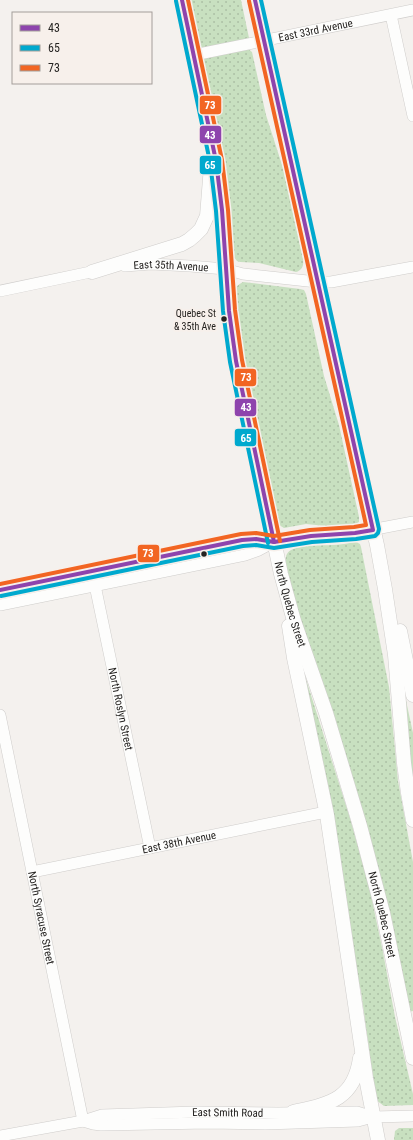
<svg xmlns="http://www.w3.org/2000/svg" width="413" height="1140" viewBox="0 0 413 1140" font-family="'Roboto Condensed',sans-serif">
<defs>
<pattern id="grass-dots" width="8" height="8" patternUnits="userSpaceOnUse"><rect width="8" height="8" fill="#c8e0c0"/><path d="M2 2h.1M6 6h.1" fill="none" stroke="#acc0a5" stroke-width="1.8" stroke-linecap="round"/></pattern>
</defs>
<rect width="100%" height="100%" fill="#f4f1ee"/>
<g fill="url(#grass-dots)">
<path d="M 189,0 L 241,0 L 249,38 L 248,40 L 204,48 L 201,47 L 199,44 Z"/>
<path d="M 248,49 L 252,52 L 266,115 L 283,168 L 303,259 C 304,266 302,270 296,272 L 259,263 L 240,262 L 237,261 L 233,256 L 228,190 L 220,142 L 203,62 L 203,59 L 206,57 Z"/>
<path d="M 243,282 L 300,289 L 304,290 L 306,294 L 324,376 L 339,425 L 359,517 L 359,522 L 356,524 L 336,527 L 306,524 L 284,528 L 279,525 L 277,523 L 244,370 L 240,344 L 234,294 C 235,288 237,285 243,282 Z"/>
<path d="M 356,542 L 360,544 L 361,547 L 389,687 L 398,781 L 413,862 L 413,1011 L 409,1012 L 291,585 C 289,578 283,560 287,554 C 292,544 321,546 331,545 C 340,545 348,543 356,542 Z"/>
<path d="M 304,673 L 350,818 L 369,886 L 383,952 L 395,1017 L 413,1094 L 413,1105 L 384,1106 L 376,1100 L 361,991 L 356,972 Z"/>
<path d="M 405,696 L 413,733 L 413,783 L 411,769 Z"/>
<path d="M 399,1128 L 413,1128 L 413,1140 L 394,1140 L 395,1131 Z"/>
</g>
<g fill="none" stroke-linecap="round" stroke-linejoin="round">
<defs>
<g id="minor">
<path d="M 391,15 L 413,116"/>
<path id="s1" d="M 194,55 L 413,10"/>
<path id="s2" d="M 125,266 L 151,264 L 190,266 L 225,269 L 243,274 L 317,282 L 331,282 L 413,267"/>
<path d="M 0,291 L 100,270"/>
<path id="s3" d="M 92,571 L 150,848"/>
<path d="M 0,590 L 242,540 L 256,539 L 274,542 L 311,536 L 355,533 L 413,522"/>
<path d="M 0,605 L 245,555 L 259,550 L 274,542"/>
<path id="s4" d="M 0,715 L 83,1121"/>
<path id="s5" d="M 32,872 L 326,812"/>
<path d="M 83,1121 L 93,1124 L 101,1125 L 208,1123 L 265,1124 L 358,1121 L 373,1117 L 413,1116"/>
<path id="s6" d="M 0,1136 L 83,1121 L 102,1115 L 196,1112 L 278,1113 L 357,1112 L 373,1117"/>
</g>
<g id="major">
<path id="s7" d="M 182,0 L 209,126 L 216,161 L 222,210 L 229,311 L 236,361 L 281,574 L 294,621 L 326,713 L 360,826 L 383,913 L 413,1058"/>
<path d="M 255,0 L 317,282 L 377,545 L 385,589 L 395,655 L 404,763 L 408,793 L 413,820"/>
<path d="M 92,272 L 182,244 L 189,240 L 195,235 L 201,229 L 207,216 L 211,166"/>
<path d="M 289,626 L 294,658 L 327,815 L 366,1078 L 378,1140"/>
<path d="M 400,631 L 413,695"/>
<path d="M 293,1112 C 329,1104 354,1100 360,1058"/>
</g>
</defs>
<use href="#minor" stroke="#cfcdcb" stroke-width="12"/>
<use href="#major" stroke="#cfcdcb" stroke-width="15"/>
<use href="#minor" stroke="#fdfdfc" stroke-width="11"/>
<use href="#major" stroke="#fdfdfc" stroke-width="14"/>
<defs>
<g id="bus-1">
<path d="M 182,0 L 216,161 L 222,210 L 229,311 L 236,361 L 274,542"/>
<path d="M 0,590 L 242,540 L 256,539 L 274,542 L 311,536 L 355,533 L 373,530 L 255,0"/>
</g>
<g id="bus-2">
<path d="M 176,1 L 210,162 L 216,211 L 223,311 L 230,362 L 268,543"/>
<path d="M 1,596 L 243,546 L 256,545 L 274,548 L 312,542 L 356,539 L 375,536 L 378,533 L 379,529 L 261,0"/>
</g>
<g id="bus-3">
<path d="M 188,0 L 222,160 L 228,210 L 235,310 L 242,360 L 280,541"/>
<path d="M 0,584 L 241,534 L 256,533 L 274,536 L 310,530 L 354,527 L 366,525 L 249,1"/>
</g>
</defs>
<use href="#bus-1" stroke="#f7f0eb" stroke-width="7"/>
<use href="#bus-2" stroke="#f7f0eb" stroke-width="7"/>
<use href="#bus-3" stroke="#f7f0eb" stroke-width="7"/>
<use href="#bus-1" stroke="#8e44ad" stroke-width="4"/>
<use href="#bus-2" stroke="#00a9ce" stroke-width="4"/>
<use href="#bus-3" stroke="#f26522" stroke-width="4"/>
</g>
<g fill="#252321" stroke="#f7f0eb" stroke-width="1.5">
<circle cx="224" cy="319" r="3.5"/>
<circle cx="204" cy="554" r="3.5"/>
</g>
<g text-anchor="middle" stroke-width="4" stroke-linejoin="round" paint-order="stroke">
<g font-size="10" fill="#252321" stroke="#f7f0eb" text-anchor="end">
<text x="216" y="317">Quebec St<tspan x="216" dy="13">&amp; 35th Ave</tspan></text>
</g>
<g font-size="11" fill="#252321" stroke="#f7f0eb">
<text dy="4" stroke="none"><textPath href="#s1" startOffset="124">East 33rd Avenue</textPath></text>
<text dy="4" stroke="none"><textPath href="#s2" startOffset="46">East 35th Avenue</textPath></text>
<text dy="4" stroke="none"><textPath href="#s7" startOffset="615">North Quebec Street</textPath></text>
<text dy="4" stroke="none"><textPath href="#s3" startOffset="141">North Roslyn Street</textPath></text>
<text dy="4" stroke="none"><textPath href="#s5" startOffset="150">East 38th Avenue</textPath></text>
<text dy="4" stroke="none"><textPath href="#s7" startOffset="939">North Quebec Street</textPath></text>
<text dy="4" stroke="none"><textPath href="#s4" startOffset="207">North Syracuse Street</textPath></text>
<text dy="4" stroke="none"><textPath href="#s6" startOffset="230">East Smith Road</textPath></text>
</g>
</g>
<g stroke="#f7f0eb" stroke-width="1.5">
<rect x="199" y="95" width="23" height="20" rx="4" fill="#f26522"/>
<rect x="199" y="125" width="23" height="19" rx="4" fill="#8e44ad"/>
<rect x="199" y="155" width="23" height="20" rx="4" fill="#00a9ce"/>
<rect x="234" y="368" width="23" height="19" rx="4" fill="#f26522"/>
<rect x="234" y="398" width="23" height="19" rx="4" fill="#8e44ad"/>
<rect x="234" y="428" width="23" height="19" rx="4" fill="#00a9ce"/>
<rect x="137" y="544" width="23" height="19" rx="4" fill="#f26522"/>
</g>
<g font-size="11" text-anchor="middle" font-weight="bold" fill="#fff">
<text x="210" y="109">73</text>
<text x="210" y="139">43</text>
<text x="210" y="169">65</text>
<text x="246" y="381">73</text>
<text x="246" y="411">43</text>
<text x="246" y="442">65</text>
<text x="148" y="557">73</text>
</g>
<rect x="12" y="12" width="140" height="72" fill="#f7f0eb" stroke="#a39e9a"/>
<rect x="20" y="25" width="20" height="6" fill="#8e44ad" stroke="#a39e9a"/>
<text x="48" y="32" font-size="12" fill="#252321">43</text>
<rect x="20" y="45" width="20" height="6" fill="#00a9ce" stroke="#a39e9a"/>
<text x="48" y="52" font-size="12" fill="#252321">65</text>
<rect x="20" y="65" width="20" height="6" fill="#f26522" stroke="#a39e9a"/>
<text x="48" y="72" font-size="12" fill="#252321">73</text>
</svg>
